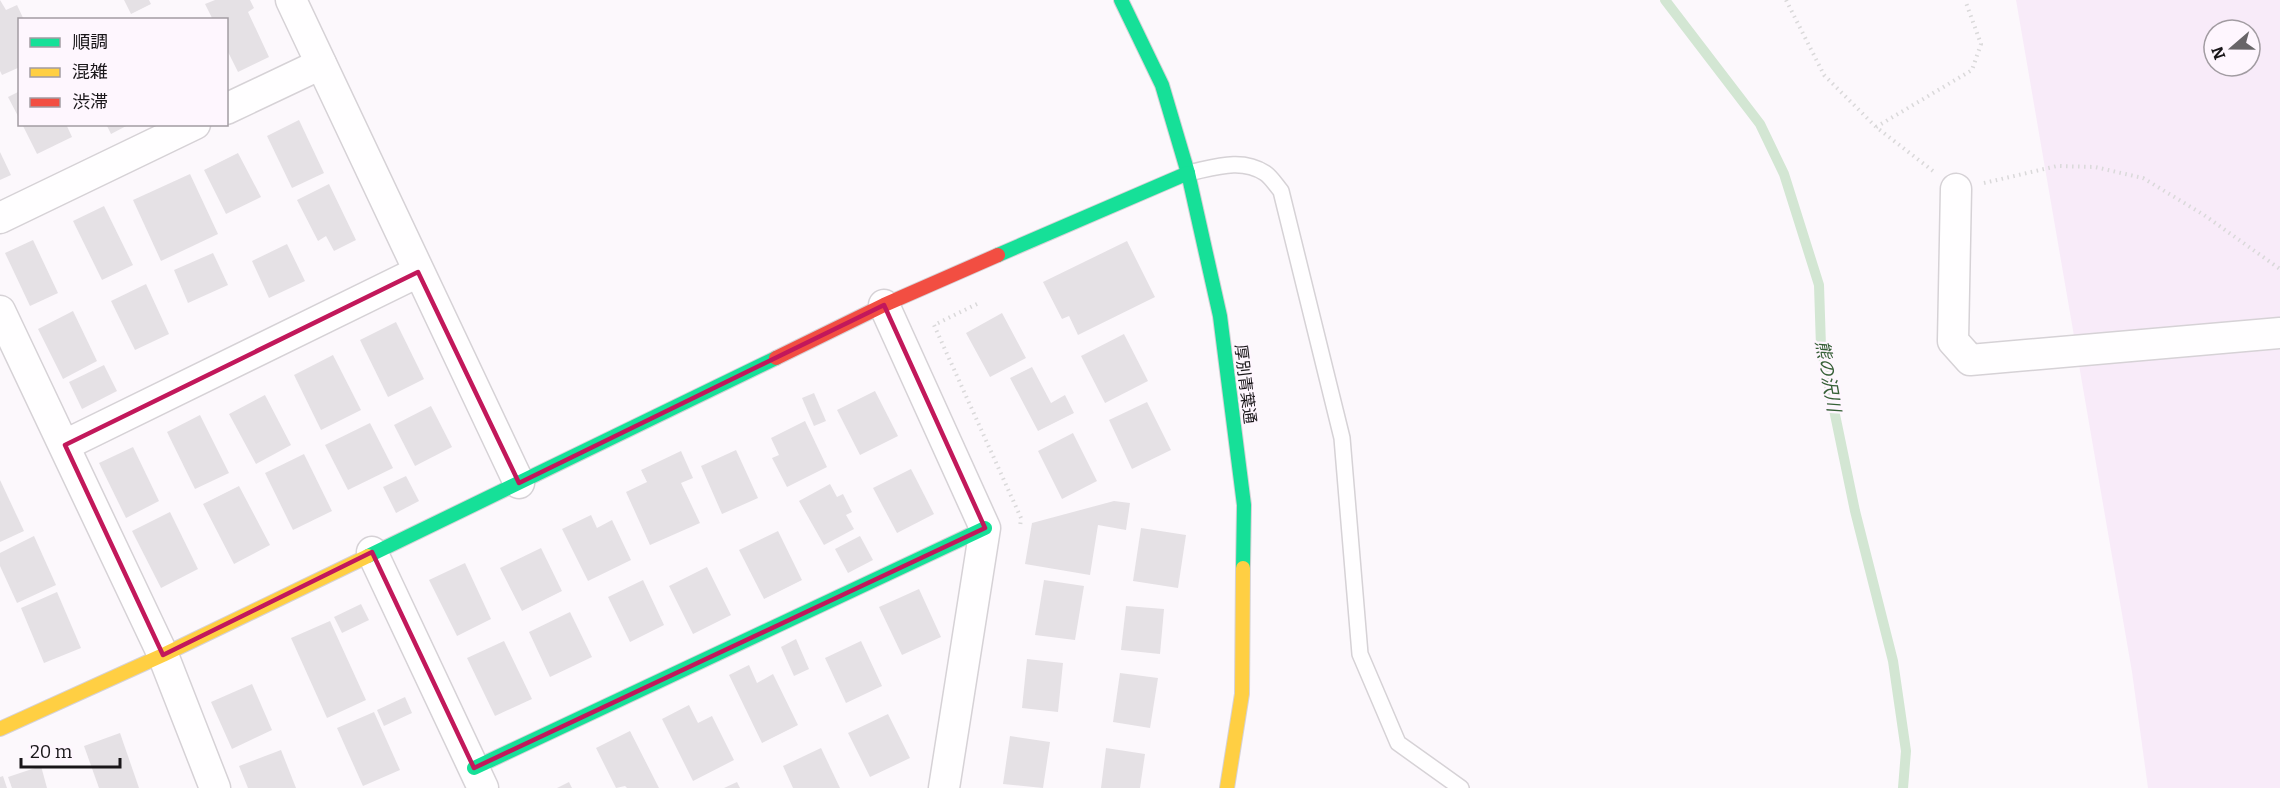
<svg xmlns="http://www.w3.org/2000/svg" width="2280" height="788" viewBox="0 0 2280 788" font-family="Bitter,'Noto Sans JP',serif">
<rect width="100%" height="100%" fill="#fcf8fc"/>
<path fill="#f8ebf9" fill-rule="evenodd" d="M 2016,0 L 2280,0 L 2280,788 L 2148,788 L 2132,672 ZM 2214,30 L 2250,30 L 2250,66 L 2214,66 Z"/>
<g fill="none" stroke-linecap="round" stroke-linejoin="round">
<path stroke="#d3e6d3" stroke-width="10" d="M 1665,0 L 1760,124 L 1784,174 L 1819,285 L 1821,347 L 1855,511 L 1893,661 L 1906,751 L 1903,788"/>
</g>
<g fill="#e5e1e5">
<path d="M 0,0 L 6,10 L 17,5 L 24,20 L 20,20 L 20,67 L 2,75 L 0,71 Z"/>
<path d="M 124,0 L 149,0 L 151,4 L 131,14 Z"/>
<path d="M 215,0 L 250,0 L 254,8 L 248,12 L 269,57 L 238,72 L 226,48 L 226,20 L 213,20 L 205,4 Z"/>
<path d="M 20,91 L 20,120 L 8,97 Z"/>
<path d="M 299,120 L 324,173 L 292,188 L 267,136 Z"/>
<path d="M 22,124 L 66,124 L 72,137 L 37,154 Z"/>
<path d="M 106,124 L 130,124 L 111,134 Z"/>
<path d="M 0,152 L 11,175 L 0,180 Z"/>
<path d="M 238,153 L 261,197 L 226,214 L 204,170 Z"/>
<path d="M 190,174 L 218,234 L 161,261 L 133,200 Z"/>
<path d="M 329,184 L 356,240 L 334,251 L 326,236 L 318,241 L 297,200 Z"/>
<path d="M 104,206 L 133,265 L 102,280 L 73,221 Z"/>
<path d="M 33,240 L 58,293 L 30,306 L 5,253 Z"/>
<path d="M 1127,241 L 1155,297 L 1078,335 L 1069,316 L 1062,319 L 1043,282 Z"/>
<path d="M 287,244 L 305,281 L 269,298 L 252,261 Z"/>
<path d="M 213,253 L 228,285 L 188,303 L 174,270 Z"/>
<path d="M 146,284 L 169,334 L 135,350 L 111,301 Z"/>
<path d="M 73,311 L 97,361 L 63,379 L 38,329 Z"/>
<path d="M 1002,313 L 1026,358 L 990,377 L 966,333 Z"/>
<path d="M 396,322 L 424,379 L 388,397 L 360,340 Z"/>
<path d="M 1124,334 L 1148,381 L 1105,403 L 1081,356 Z"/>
<path d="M 333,355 L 361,410 L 321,430 L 294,375 Z"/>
<path d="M 104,365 L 117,391 L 82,409 L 69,382 Z"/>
<path d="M 1032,367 L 1051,403 L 1065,395 L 1074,413 L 1038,431 L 1010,378 Z"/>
<path d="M 875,391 L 898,436 L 860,455 L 837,410 Z"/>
<path d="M 814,393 L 826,421 L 814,426 L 802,398 Z"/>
<path d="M 265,395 L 291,445 L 256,464 L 229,414 Z"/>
<path d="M 1147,402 L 1171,450 L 1132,469 L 1109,420 Z"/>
<path d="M 431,406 L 452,447 L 415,466 L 394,425 Z"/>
<path d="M 200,415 L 229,473 L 195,489 L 167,432 Z"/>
<path d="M 805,421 L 827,467 L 787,487 L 772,458 L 779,455 L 771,438 Z"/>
<path d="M 370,423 L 393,468 L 348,490 L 325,445 Z"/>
<path d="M 1073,433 L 1097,481 L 1062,499 L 1038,451 Z"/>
<path d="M 133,447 L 159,501 L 126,518 L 99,463 Z"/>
<path d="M 736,450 L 758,498 L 722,514 L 701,466 Z"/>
<path d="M 681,451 L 693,478 L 681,483 L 700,523 L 650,545 L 626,492 L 647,482 L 641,470 Z"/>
<path d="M 304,454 L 332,511 L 293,530 L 265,473 Z"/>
<path d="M 911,469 L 934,514 L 897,533 L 873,488 Z"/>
<path d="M 406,476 L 419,501 L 396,513 L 383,487 Z"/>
<path d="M 0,480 L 24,531 L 0,542 Z"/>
<path d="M 830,484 L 837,497 L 843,494 L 852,512 L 846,515 L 854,529 L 824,545 L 799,501 Z"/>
<path d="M 239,486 L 270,545 L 234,564 L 203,504 Z"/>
<path d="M 1114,501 L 1130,503 L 1126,530 L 1098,525 L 1090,575 L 1025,564 L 1032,523 Z"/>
<path d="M 170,512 L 198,569 L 161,588 L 132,531 Z"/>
<path d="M 591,515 L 597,528 L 612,520 L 631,560 L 588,581 L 562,529 Z"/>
<path d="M 1141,528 L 1186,535 L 1178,588 L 1133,581 Z"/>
<path d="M 778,531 L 802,580 L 764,599 L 739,550 Z"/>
<path d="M 34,536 L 56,585 L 17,603 L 0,566 L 0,553 Z"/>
<path d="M 860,536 L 873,560 L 848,573 L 835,549 Z"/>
<path d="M 541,548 L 562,591 L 522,611 L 500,568 Z"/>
<path d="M 465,563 L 491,619 L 457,636 L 429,580 Z"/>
<path d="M 707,567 L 731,615 L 693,634 L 669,586 Z"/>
<path d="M 643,580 L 664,625 L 630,642 L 608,597 Z"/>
<path d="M 1044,580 L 1084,586 L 1075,640 L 1035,635 Z"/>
<path d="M 919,589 L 941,637 L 902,655 L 879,607 Z"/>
<path d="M 57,592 L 81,648 L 44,663 L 21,608 Z"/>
<path d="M 361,604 L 369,620 L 342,633 L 334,617 Z"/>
<path d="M 1126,606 L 1164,609 L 1160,654 L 1121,650 Z"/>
<path d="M 570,612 L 592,657 L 550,677 L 529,632 Z"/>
<path d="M 330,621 L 366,700 L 327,718 L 291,638 Z"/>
<path d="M 796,639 L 809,669 L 794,676 L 781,647 Z"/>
<path d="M 504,641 L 532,699 L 495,716 L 467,658 Z"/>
<path d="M 861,641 L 882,686 L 846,703 L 825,658 Z"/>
<path d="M 1027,659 L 1063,663 L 1058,712 L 1022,708 Z"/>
<path d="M 749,665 L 757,683 L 773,674 L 798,725 L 762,743 L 729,675 Z"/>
<path d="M 1120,673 L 1158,678 L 1150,728 L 1113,722 Z"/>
<path d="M 252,684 L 272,730 L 232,749 L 211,702 Z"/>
<path d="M 405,697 L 412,713 L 384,726 L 377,710 Z"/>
<path d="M 689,705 L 698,723 L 712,716 L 734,760 L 693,781 L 662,719 Z"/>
<path d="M 374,712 L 400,770 L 363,786 L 337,728 Z"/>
<path d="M 888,714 L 910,758 L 870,777 L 848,733 Z"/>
<path d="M 630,731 L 659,788 L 627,788 L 625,786 L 616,788 L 596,748 Z"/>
<path d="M 120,733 L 139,788 L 99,788 L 84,746 Z"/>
<path d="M 1010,736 L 1050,742 L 1043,788 L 1003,784 Z"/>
<path d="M 821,748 L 840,788 L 793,788 L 783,766 Z"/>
<path d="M 1106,748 L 1145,754 L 1140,788 L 1101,788 Z"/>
<path d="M 281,750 L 296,788 L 248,788 L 239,766 Z"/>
<path d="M 41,766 L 47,788 L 12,788 L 8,777 Z"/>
<path d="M 3,776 L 7,788 L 0,788 L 0,777 Z"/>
<path d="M 569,782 L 572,788 L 557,788 Z"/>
<path d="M 737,782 L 740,788 L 724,788 Z"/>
</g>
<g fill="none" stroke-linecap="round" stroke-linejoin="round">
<defs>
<path id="lane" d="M 1188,173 C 1213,168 1241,157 1265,173 C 1271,177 1276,185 1281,191 L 1342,438 L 1360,654 L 1398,743 L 1461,788"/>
<g id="street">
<path d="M 291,0 L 519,483"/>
<path d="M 226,109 L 321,64"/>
<path d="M 1956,189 L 1953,341 L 1970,360 L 2280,333"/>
<path d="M 0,218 L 195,124"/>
<path d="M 884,305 L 985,528 L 944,788"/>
<path d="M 0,311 L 163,655 L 215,788"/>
<path d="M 65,445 L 418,272"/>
<path d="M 372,552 L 483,788"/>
</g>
<g id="fast">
<path d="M 1121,0 L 1162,85 L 1188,173 L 1220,316 L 1244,505 L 1243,568"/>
<path d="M 998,255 L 1188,173"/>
<path d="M 368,556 L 776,358"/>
<path d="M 474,768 L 985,528"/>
</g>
<g id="slow">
<path d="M 0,729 L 163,655 L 368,556"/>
<path d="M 1227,788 L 1242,694 L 1243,568"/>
</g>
<path id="jam" d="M 776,358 L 884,305 L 998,255"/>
</defs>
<use href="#lane" stroke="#d6d2d6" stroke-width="18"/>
<use href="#street" stroke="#d6d2d6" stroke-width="33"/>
<use href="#fast" stroke="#d6d2d6" stroke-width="16"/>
<use href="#slow" stroke="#d6d2d6" stroke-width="16"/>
<use href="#jam" stroke="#d6d2d6" stroke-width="16"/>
<g stroke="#dad9da" stroke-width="4" stroke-dasharray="1.5 4.5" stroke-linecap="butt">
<path d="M 1786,0 L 1824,75 L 1876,127 L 1933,171"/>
<path d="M 1876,127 L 1972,70 L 1981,44 L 1965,0"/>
<path d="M 1984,183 L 2057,166 L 2095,167 L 2143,178 L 2204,215 L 2280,269"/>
<path d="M 977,304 L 934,325 L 1021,518 L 1020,527"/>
</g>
<use href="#lane" stroke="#fffeff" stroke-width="15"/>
<use href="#street" stroke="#fffeff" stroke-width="30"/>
<use href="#fast" stroke="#16e098" stroke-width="14"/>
<use href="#slow" stroke="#ffcf43" stroke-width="14"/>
<use href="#jam" stroke="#f24e42" stroke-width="14"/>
</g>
<path fill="none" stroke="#c2185b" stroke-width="4.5" stroke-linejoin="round" d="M 418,272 L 519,483 L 884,305 L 985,528 L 474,768 L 372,552 L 163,655 L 65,445 Z"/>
<g text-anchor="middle" stroke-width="4.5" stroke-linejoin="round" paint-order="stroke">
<g font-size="16" fill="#191619" stroke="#fef6fe">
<text transform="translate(1246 384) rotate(83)" y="6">厚別青葉通</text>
</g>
<g font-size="18" font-style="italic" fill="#366037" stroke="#fef6fe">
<text transform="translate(1828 376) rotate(80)" y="6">熊の沢川</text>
</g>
</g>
<rect x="18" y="18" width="210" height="108" fill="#fef6fe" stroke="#a29ca2" stroke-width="1.5"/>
<rect x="30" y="38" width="30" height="9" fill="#16e098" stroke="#a29ca2" stroke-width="1.5"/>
<text x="72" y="48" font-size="18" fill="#191619">順調</text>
<rect x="30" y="68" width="30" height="9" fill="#ffcf43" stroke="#a29ca2" stroke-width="1.5"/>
<text x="72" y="78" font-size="18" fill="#191619">混雑</text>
<rect x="30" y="98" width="30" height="9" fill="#f24e42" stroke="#a29ca2" stroke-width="1.5"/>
<text x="72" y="108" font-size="18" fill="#191619">渋滞</text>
<g transform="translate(2232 48) rotate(250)"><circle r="28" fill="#fef6fe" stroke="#a29ca2" stroke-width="1.5"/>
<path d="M0-4.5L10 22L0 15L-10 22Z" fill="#686568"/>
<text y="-9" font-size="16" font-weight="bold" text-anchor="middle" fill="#191619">N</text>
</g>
<path d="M21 758v9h99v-9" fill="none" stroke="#191619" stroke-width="3"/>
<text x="30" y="758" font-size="18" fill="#191619" stroke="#fef6fe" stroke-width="4.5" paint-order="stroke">20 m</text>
</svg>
